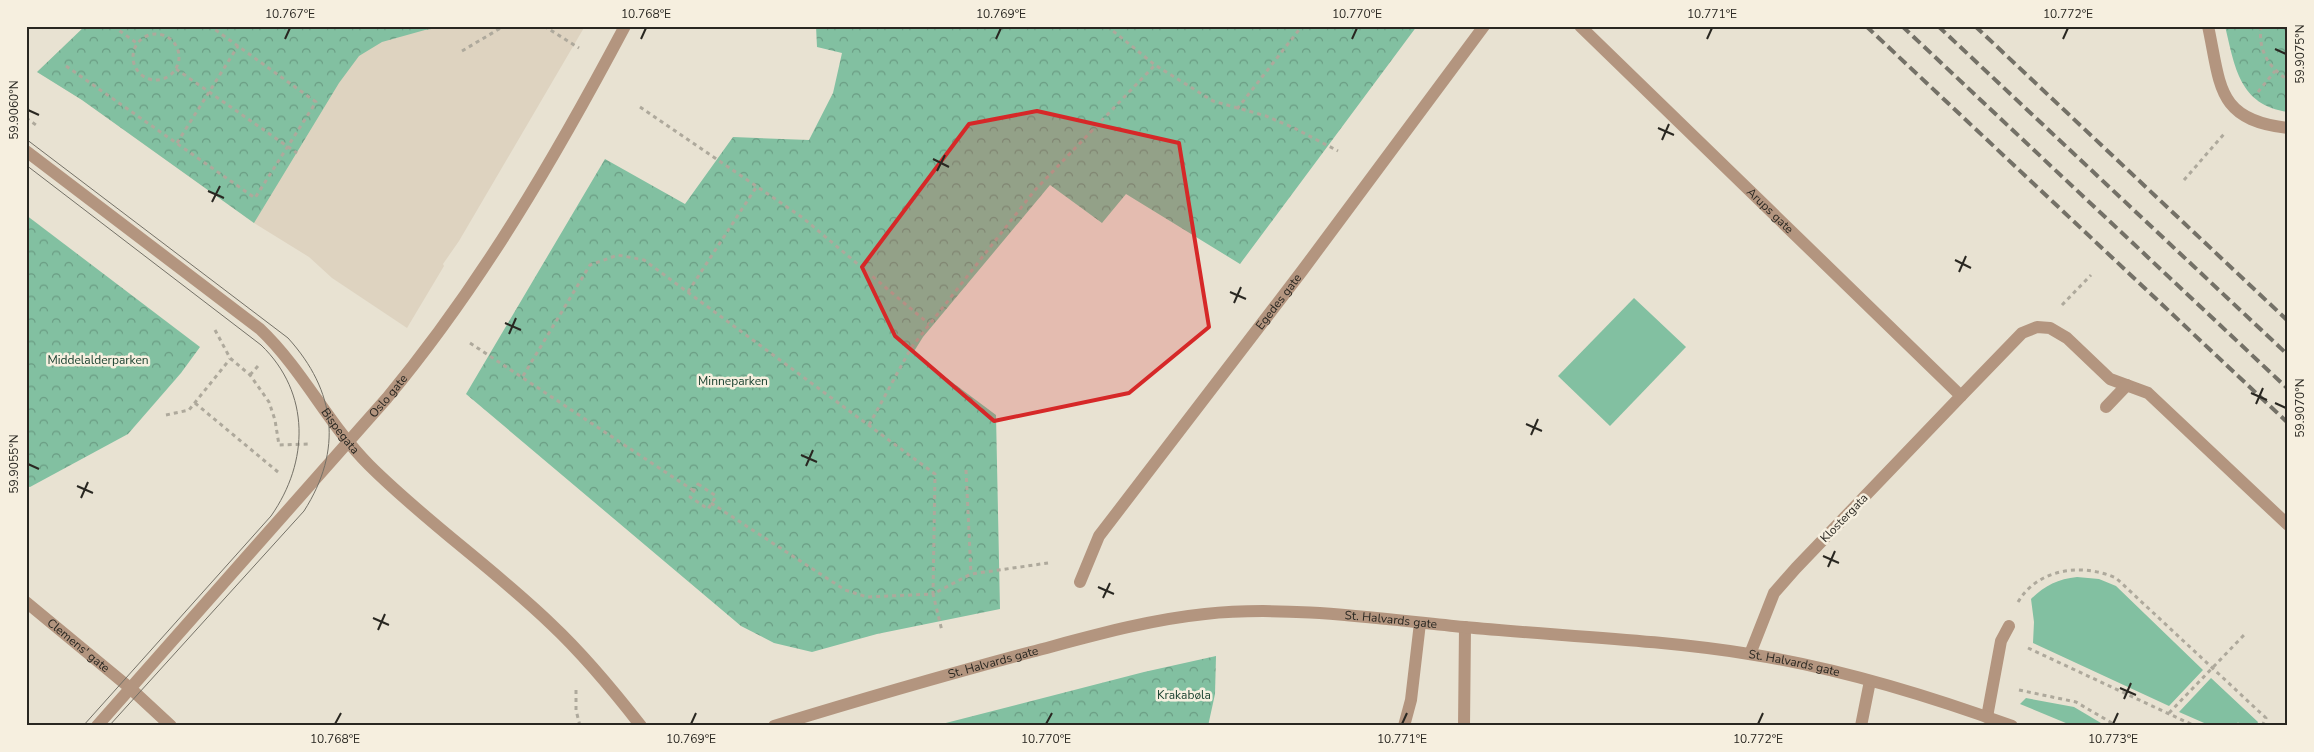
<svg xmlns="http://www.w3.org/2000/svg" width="2314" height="752" viewBox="0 0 2314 752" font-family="'Nunito Sans',sans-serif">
<defs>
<pattern id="park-crowns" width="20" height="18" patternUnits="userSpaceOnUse" patternTransform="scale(1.25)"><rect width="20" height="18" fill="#82c0a1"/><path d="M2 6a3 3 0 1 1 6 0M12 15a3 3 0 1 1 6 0" fill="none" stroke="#6a9c83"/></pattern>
</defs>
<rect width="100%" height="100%" fill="#e8e2d2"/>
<path fill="#ded3c0" d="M 85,26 L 585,26 L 459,241 L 443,264 L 444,266 L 407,328 L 332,278 L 309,257 L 254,223 L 82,100 L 37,72 Z"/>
<g fill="#82c0a1">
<path d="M 1634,298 L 1686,347 L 1610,426 L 1558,376 Z"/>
<path d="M 2077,577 L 2099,579 L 2116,586 L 2203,670 L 2169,706 L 2033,643 L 2034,622 L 2031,599 C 2044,586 2058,579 2077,577 Z"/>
<path d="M 2211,678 L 2258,722 L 2256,726 L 2240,726 L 2238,722 L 2236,726 L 2211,726 L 2179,712 Z"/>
<path d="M 2026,698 L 2074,707 L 2106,726 L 2073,726 L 2020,704 Z"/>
</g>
<g fill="url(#park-crowns)">
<path d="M 85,26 L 451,26 L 425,30 L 382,42 L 359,56 L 339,83 L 254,223 L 82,100 L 37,72 Z"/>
<path d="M 816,26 L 1417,26 L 1240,264 L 1126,194 L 1102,223 L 1050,185 L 923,337 L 913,353 L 996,415 L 1000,609 L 877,634 L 812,652 L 774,643 L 741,626 L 466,394 L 605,159 L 685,204 L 733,137 L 809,140 L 833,93 L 842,53 L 817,47 Z"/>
<path d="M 2225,26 L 2288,26 L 2288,112 C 2239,105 2235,67 2225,26 Z"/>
<path d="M 26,215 L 200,347 L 181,373 L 128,434 L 30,487 L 26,486 Z"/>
<path d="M 1216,656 L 1215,694 L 1208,726 L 934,726 L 1144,672 Z"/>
</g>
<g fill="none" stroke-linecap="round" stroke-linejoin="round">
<g stroke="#aea99c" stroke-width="3" stroke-dasharray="4 4" stroke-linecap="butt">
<path d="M 113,26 L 138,44"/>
<path d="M 544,26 L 579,48"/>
<path d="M 1107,26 L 1155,65 L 1213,101 L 1266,116 L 1294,128 L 1338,151"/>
<path d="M 2261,26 C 2258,50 2268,67 2288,80"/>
<circle cx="156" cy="57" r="23"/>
<path d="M 462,51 L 504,26"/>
<path d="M 66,66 L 255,198 L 316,102 L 210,26"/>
<path d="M 176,69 L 297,153"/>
<path d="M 2258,92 L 2275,71"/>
<path d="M 640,107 L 803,218 L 929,324"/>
<path d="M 1237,109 L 1302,26"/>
<path d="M 26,118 L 36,125"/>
<path d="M 177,143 L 238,46"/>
<path d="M 2184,180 L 2224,134"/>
<path d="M 688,292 L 757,186"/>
<path d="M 2062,305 L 2091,275"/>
<path d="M 215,330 L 230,358 L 250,375 L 269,402 L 275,420 L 279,445 L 310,444"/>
<path d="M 470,343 L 694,491"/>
<path d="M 250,375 L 258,366"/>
<path d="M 523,376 L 590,265 L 618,255 L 644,260 L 935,474 L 933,594 L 971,574 L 1048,563"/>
<path d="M 195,403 L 278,472"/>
<path d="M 166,415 L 189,410 L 230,359"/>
<path d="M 869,425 L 911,348 L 1035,190 L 1155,65"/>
<path d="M 966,470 L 971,574"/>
<path d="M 698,484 L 716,496 L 708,509 L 690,497 Z"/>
<path d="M 711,503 L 845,590 L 867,597 L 933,594 L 942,631"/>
<path d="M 2018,602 C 2038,568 2083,563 2116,578 L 2266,718 L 2262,726"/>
<path d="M 2028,648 L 2195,726"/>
<path d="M 576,690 L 576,710 L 580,726"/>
<path d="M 2019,690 L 2076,702 L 2117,726"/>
<path d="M 2169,713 L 2244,635"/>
</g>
<g stroke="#b3957f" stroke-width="12">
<path d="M 1961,396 L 2022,333 L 2037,327 L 2050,328 L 2067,338 L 2110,379 L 2148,393 L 2288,525"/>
<path d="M 2106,407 L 2127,385"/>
<path d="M 1987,717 L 2001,641 L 2009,626"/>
<path d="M 1404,726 L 1411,700 L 1420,623"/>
<path d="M 1464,726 L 1465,627"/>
<path d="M 1861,726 L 1870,681"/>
</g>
<g stroke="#b3957f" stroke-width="12">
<path id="s1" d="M 1580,26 L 1961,396 L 1796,568 L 1774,593 L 1750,654"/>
<path id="s2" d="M 26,151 L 260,329 C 303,370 328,424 369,465 C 426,522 493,568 551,624 C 584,655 613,690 641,726"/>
<path id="s3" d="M 1080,582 L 1099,536 L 1302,271 L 1484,26"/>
<path id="s4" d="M 26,602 L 130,688 L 171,726"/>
</g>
<g stroke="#b3957f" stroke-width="12">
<path d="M 2208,26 C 2221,86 2216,120 2288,128"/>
<path id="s5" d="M 97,726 L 387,398 C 481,285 556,156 625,26"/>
<path id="s6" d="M 774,726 C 859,700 945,675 1031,652 C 1088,637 1146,620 1205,614 C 1287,605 1381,619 1464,627 C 1559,636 1655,639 1749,654 C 1839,668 1927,695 2012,726"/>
</g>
<g stroke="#747167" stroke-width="1">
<path d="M 26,139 L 288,338 C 336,391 343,450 304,511 L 109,726"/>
<path d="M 26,165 L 261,345 C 311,393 309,462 271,516 L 83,726"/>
</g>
<g stroke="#747167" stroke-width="4" stroke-dasharray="10 5" stroke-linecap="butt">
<path d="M 1866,26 L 2288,423"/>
<path d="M 1902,26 L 2288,389"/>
<path d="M 1938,26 L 2288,355"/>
<path d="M 1975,26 L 2288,321"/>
</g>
</g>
<path fill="#d62828" fill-opacity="0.2" stroke="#d62828" stroke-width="4" stroke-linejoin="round" d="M 1037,111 L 1179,143 L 1209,327 L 1129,393 L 994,421 L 895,336 L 862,267 L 969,124 Z"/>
<path fill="none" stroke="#292721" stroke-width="2" d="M 285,39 L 290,28M 641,39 L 646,28M 996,39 L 1001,28M 1352,39 L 1357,28M 1707,39 L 1712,28M 2063,39 L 2068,28M 2275,49 L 2286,54M 28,110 L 39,115M 1658,128 L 1674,135M 1662,140 L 1669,124M 933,159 L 949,167M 937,171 L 945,155M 208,191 L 224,198M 212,202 L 220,186M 1955,260 L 1971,268M 1959,272 L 1966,256M 1230,292 L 1246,299M 1234,303 L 1241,287M 505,323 L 521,330M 509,334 L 516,318M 2251,393 L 2267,400M 2275,403 L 2286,408M 2256,404 L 2263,388M 1526,424 L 1542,431M 1531,435 L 1538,419M 801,455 L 817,462M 28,464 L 39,469M 806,466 L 813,450M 77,486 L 93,493M 81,498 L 88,482M 1823,556 L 1839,563M 1828,567 L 1835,551M 1098,587 L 1114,594M 1103,598 L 1110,583M 373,618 L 389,625M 378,630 L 385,614M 2120,688 L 2136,695M 2124,699 L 2131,683M 335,724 L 341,713M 691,724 L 696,713M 1046,724 L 1052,713M 1402,724 L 1407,713M 1758,724 L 1763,713M 2113,724 L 2118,713"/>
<g text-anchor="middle" stroke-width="5" stroke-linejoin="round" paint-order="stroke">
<g font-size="12" fill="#292721" stroke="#f6efdf">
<text dy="4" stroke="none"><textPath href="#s1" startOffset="265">Arups gate</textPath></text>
<text dy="4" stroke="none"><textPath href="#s3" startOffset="345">Egedes gate</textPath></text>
<text dy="4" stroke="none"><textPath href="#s5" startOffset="440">Oslo gate</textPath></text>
<text dy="4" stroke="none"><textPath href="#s2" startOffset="424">Bispegata</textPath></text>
<text transform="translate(1844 518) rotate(-46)" y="4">Klostergata</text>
<text dy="4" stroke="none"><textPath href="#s6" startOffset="632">St. Halvards gate</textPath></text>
<text dy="4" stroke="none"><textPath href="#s4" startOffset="68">Clemens' gate</textPath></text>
<text dy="4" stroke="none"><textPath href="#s6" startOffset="228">St. Halvards gate</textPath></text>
<text dy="4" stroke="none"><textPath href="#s6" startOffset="1038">St. Halvards gate</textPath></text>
</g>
<g font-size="12" fill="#1a412f" stroke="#f6efdf">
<text x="98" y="364">Middelalderparken</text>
<text x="733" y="385">Minneparken</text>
<text x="1184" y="699">Krakabøla</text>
</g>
</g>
<rect width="2314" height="752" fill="none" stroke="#f6efdf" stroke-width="55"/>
<rect x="28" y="28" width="2258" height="696" fill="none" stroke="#292721" stroke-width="2"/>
<g font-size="12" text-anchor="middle" fill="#292721">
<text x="290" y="18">10.767°E</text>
<text x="646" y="18">10.768°E</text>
<text x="1001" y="18">10.769°E</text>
<text x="1357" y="18">10.770°E</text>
<text x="1712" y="18">10.771°E</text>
<text x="2068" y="18">10.772°E</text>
<text transform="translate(2300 54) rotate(-90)" y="4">59.9075°N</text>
<text transform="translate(14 110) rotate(-90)" y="4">59.9060°N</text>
<text transform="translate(2300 408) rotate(-90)" y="4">59.9070°N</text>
<text transform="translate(14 464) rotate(-90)" y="4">59.9055°N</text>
<text x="335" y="743">10.768°E</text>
<text x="691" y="743">10.769°E</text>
<text x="1046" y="743">10.770°E</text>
<text x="1402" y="743">10.771°E</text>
<text x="1758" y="743">10.772°E</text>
<text x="2113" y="743">10.773°E</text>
</g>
</svg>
